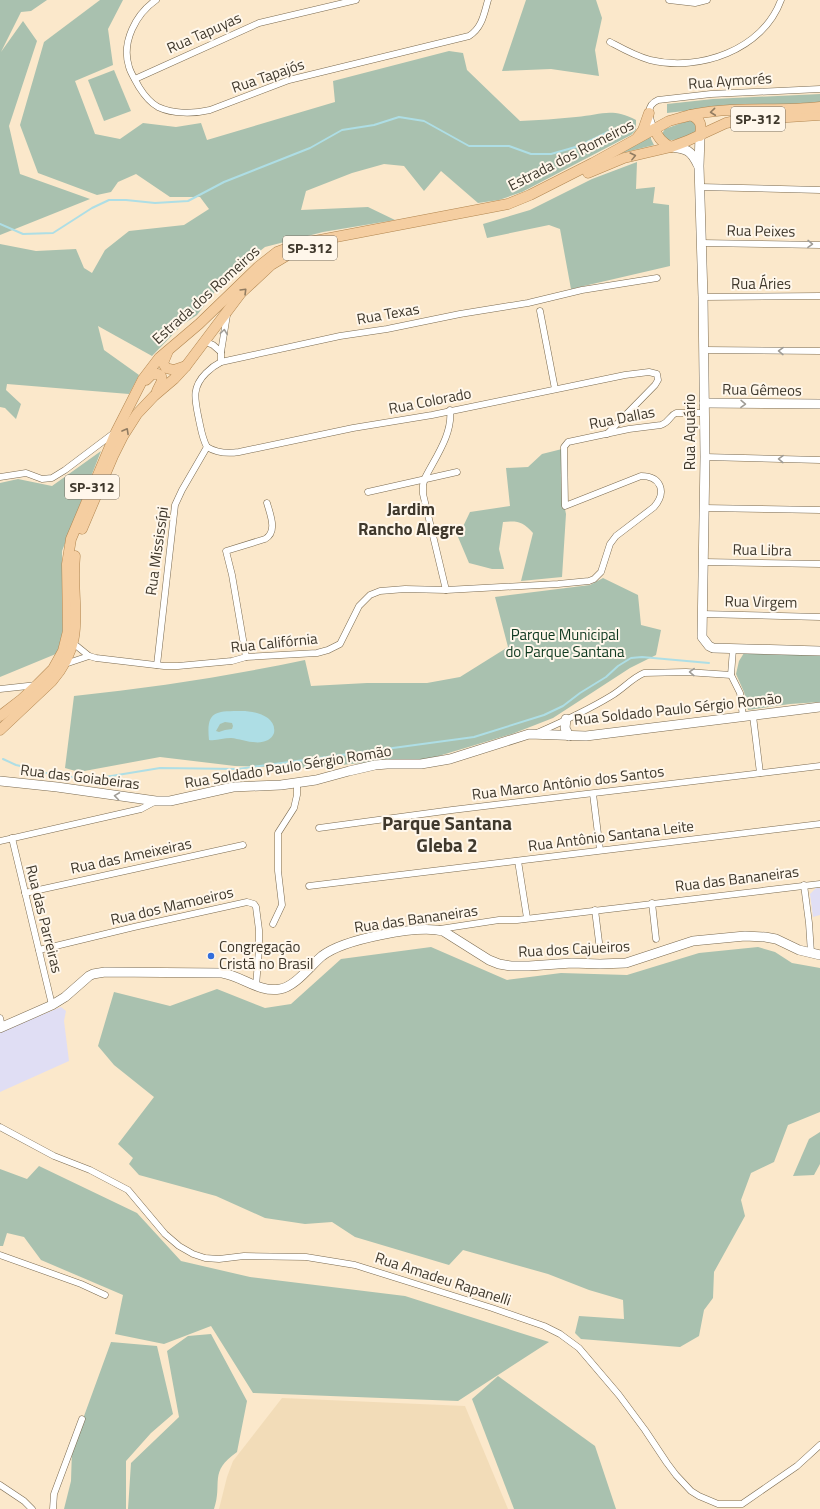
<svg xmlns="http://www.w3.org/2000/svg" width="820" height="1509" viewBox="0 0 820 1509" font-family="'Titillium Web',sans-serif">
<rect width="100%" height="100%" fill="#fbe8cb"/>
<path fill="#f2dcb8" d="M 282,1398 L 465,1406 L 508,1509 L 219,1509 L 227,1477 L 233,1461 Z"/>
<g fill="#e0def4">
<path d="M 816,888 L 820,888 L 820,915 L 813,917 L 810,894 Z"/>
<path d="M 61,1007 L 66,1011 L 64,1021 L 69,1061 L 0,1092 L 0,1032 Z"/>
</g>
<g fill="#a9c1af">
<path d="M 0,0 L 47,0 L 31,11 L 21,12 L 1,52 L 23,21 L 37,41 L 9,126 L 20,174 L 90,199 L 0,235 Z"/>
<path d="M 100,0 L 123,0 L 108,29 L 113,65 L 75,81 L 95,134 L 120,139 L 143,123 L 176,127 L 201,123 L 207,140 L 335,102 L 333,81 L 449,51 L 463,53 L 467,70 L 520,121 C 539,120 557,119 576,117 C 601,115 611,107 636,120 L 636,130 L 631,135 L 522,192 L 499,200 L 478,203 L 441,171 L 424,191 L 404,166 L 384,164 L 352,173 L 306,191 L 301,210 L 368,207 L 395,220 L 323,232 L 265,247 L 224,280 L 197,315 L 182,325 L 152,356 L 98,326 L 104,350 L 139,375 L 129,394 L 7,384 L 6,390 L 21,404 L 16,419 L 5,408 L 0,407 L 0,244 L 36,251 L 76,249 L 84,268 L 92,273 L 105,250 L 129,231 L 184,225 L 209,209 L 200,197 L 170,197 L 136,174 L 118,182 L 111,192 L 97,195 L 38,173 L 20,125 L 44,42 Z"/>
<path d="M 526,0 L 596,0 L 602,18 L 595,50 L 599,76 L 551,69 L 502,71 Z"/>
<path d="M 114,70 L 131,111 L 104,121 L 88,80 Z"/>
<path d="M 820,94 L 820,104 L 702,109 L 667,113 L 667,104 L 713,99 Z"/>
<path d="M 687,121 L 693,121 L 696,123 L 696,131 C 688,137 675,142 665,139 L 663,135 L 663,132 L 665,129 Z"/>
<path d="M 651,135 L 651,139 L 654,145 L 618,154 Z"/>
<path d="M 637,162 L 636,189 L 655,187 L 653,203 L 669,205 L 670,266 L 571,289 L 560,229 L 549,225 L 487,238 L 483,224 L 530,210 L 592,179 Z"/>
<path d="M 562,449 L 563,500 L 566,514 L 562,577 L 521,581 L 533,533 C 522,521 518,521 503,522 L 499,549 L 504,569 L 492,569 L 469,563 L 458,537 L 470,512 L 510,506 L 506,468 L 528,467 L 542,454 Z"/>
<path d="M 101,451 L 62,551 L 63,651 L 0,677 L 0,483 L 18,479 L 52,486 Z"/>
<path d="M 603,578 L 638,595 L 641,625 L 661,630 L 656,655 L 630,668 L 553,718 L 512,734 L 422,761 L 371,762 L 312,768 L 235,766 L 160,757 L 79,772 L 65,768 L 74,696 C 152,688 229,676 305,660 L 311,686 L 367,683 L 427,683 L 460,677 L 508,647 L 495,597 L 590,585 Z"/>
<path d="M 744,653 L 820,655 L 820,702 L 790,704 L 748,710 L 744,692 L 736,674 L 739,661 Z"/>
<path d="M 431,947 L 507,980 L 561,973 L 627,975 L 699,953 L 758,947 L 775,952 L 792,963 L 820,968 L 820,1112 L 788,1125 L 774,1162 L 751,1173 L 741,1200 L 745,1216 L 714,1272 L 713,1298 L 704,1310 L 699,1336 L 680,1347 L 581,1339 L 575,1333 L 579,1316 L 624,1319 L 623,1300 L 589,1290 L 548,1274 L 463,1250 L 449,1265 L 355,1237 L 332,1222 L 305,1224 L 265,1218 L 216,1196 L 139,1175 L 129,1164 L 133,1158 L 118,1144 L 154,1097 L 114,1065 L 98,1046 L 114,992 L 170,1006 L 217,989 L 265,1008 L 291,1004 L 341,959 Z"/>
<path d="M 820,1132 L 820,1164 L 814,1175 L 793,1176 L 809,1139 Z"/>
<path d="M 39,1166 L 137,1213 L 181,1261 L 250,1277 L 405,1296 L 549,1342 L 458,1401 L 253,1393 L 211,1326 L 164,1344 L 115,1334 L 123,1295 L 41,1260 L 24,1237 L 7,1233 L 3,1246 L 0,1246 L 0,1169 L 27,1179 Z"/>
<path d="M 211,1334 L 247,1401 L 237,1452 C 208,1472 223,1483 214,1509 L 128,1509 L 131,1463 L 179,1417 L 167,1351 L 188,1336 Z"/>
<path d="M 111,1342 L 157,1346 L 173,1414 L 151,1433 L 126,1461 L 126,1509 L 64,1509 L 71,1481 L 72,1449 Z"/>
<path d="M 498,1376 L 595,1446 L 616,1509 L 514,1509 L 472,1399 Z"/>
</g>
<path fill="#aedee5" fill-rule="evenodd" d="M 242,711 C 254,711 277,716 274,733 C 273,736 271,738 268,740 C 257,746 242,739 231,738 C 223,738 217,741 209,740 C 206,711 215,711 242,711 ZM 225,722 L 232,723 L 233,726 L 232,729 L 225,730 L 219,732 L 216,731 L 220,724 Z"/>
<g fill="none" stroke-linecap="round" stroke-linejoin="round">
<g stroke="#aedee5" stroke-width="2">
<path d="M 0,224 L 23,234 L 53,233 L 92,208 L 109,200 L 126,200 L 155,203 L 188,201 L 224,182 L 310,148 L 342,130 L 374,125 L 399,117 L 424,121 L 469,146 L 509,146 L 531,154 L 551,154 L 579,146 L 612,130 L 631,127"/>
<path d="M 3,759 L 16,765 L 34,769 L 46,773 L 61,774 L 78,779 L 93,779 L 160,768 L 238,769 L 474,737 L 544,715 L 563,706 L 580,693 L 606,677 L 618,666 L 631,658 L 642,657 L 709,663"/>
</g>
<defs>
<g id="street">
<path d="M 156,0 C 136,14 121,42 129,67 C 131,74 136,81 139,87 C 144,95 149,102 158,107 C 173,114 193,114 210,110 L 289,80 L 469,36 C 482,28 484,14 488,0"/>
<path d="M 669,0 L 695,3 L 707,0"/>
<path d="M 610,42 C 623,49 635,56 650,60 C 699,72 763,50 781,0"/>
<path d="M 135,79 L 259,23 L 356,0"/>
<path d="M 654,129 C 650,119 644,106 658,100 L 711,94 L 820,89"/>
<path d="M 700,187 L 820,190"/>
<path d="M 701,243 L 820,245"/>
<path d="M 703,297 L 820,296"/>
<path d="M 540,311 L 555,389"/>
<path d="M 206,342 L 213,345 L 221,352"/>
<path d="M 704,350 L 820,351"/>
<path d="M 221,362 L 221,352 L 227,315"/>
<path d="M 207,447 C 202,438 201,429 199,420 C 195,400 191,388 206,373 C 211,368 215,365 221,362 L 340,336 L 387,329 L 460,314 L 528,303 L 582,290 L 657,278"/>
<path d="M 207,447 C 217,453 227,454 239,452 L 353,428 L 432,415 L 625,375 L 649,372 L 657,374 L 658,380 L 655,385 L 607,434"/>
<path d="M 705,457 L 820,460"/>
<path d="M 0,477 L 26,473 L 42,479 L 52,478 L 65,470 L 114,433"/>
<path d="M 368,492 L 457,472"/>
<path d="M 704,508 L 820,510"/>
<path d="M 703,562 L 820,564"/>
<path d="M 446,590 L 423,494 L 423,485 L 425,478 C 435,458 453,434 450,410"/>
<path d="M 702,614 L 820,617"/>
<path d="M 73,643 L 89,656 L 96,658 L 164,666 L 178,666 L 232,661 L 246,657 L 317,653 L 328,650 L 340,644 L 359,606 L 370,595 L 380,591 L 405,589 L 446,590 L 558,584 L 589,581 L 594,579 L 601,572 L 610,544 L 616,536 L 654,507 C 667,492 661,476 641,476 L 565,506 L 564,447 L 568,442 L 629,429 L 661,425 C 670,422 670,415 676,413 L 704,413"/>
<path d="M 733,649 L 731,675 L 740,693 L 743,717"/>
<path d="M 246,657 L 232,575 L 226,551 L 265,539 C 278,532 270,514 267,503"/>
<path d="M 65,664 L 89,656"/>
<path d="M 157,665 L 175,505 L 182,490 L 207,447"/>
<path d="M 0,689 L 37,685"/>
<path d="M 753,716 L 760,773"/>
<path d="M 537,733 C 562,722 588,710 611,696 C 623,689 632,678 644,673 L 686,672 L 731,675"/>
<path d="M 593,794 L 600,850"/>
<path d="M 319,828 L 452,810 L 820,766"/>
<path d="M 12,838 L 52,1005"/>
<path d="M 0,841 L 141,809 L 156,801"/>
<path d="M 518,861 L 527,918"/>
<path d="M 804,885 L 809,923 L 811,953"/>
<path d="M 309,886 L 820,824"/>
<path d="M 25,893 L 243,845"/>
<path d="M 652,903 L 656,939"/>
<path d="M 595,910 L 600,950"/>
<path d="M 273,924 L 282,905 L 278,871 L 278,833 L 294,808 L 297,795 L 297,783"/>
<path d="M 440,929 L 499,920 L 517,920 L 820,884"/>
<path d="M 39,950 L 134,927 L 247,902 L 254,904 L 256,907 L 259,930 L 259,949 L 256,986"/>
<path d="M 0,1018 L 2,1027"/>
<path d="M 0,1127 L 54,1156 L 90,1170 L 128,1190 L 165,1234 L 179,1246 L 193,1254 L 205,1258 L 219,1259 L 244,1256 L 306,1257 L 355,1265 L 492,1308 L 544,1326 L 560,1334 L 579,1348 L 619,1395 L 645,1430 L 667,1463 L 676,1475 L 691,1491 L 699,1496 L 718,1504 L 742,1504 L 797,1466 L 820,1445"/>
<path d="M 0,1255 L 81,1284 L 105,1295"/>
<path d="M 0,1485 L 24,1501 L 32,1509"/>
<path d="M 53,1509 L 54,1494 L 82,1419"/>
</g>
<g id="secondary">
<path d="M 700,136 L 699,166 L 703,297 L 705,457 L 702,637 L 709,646 L 713,648 L 820,651"/>
<path d="M 671,147 C 687,149 691,150 698,165"/>
<path d="M 704,403 L 820,404"/>
<path d="M 566,719 L 565,728 L 569,736"/>
<path d="M 0,781 L 57,787 L 156,801 L 170,801 L 233,787 L 281,785 L 316,780 L 349,771 L 375,765 L 387,764 L 421,764 L 450,759 L 529,734 L 586,736 L 820,707"/>
<path d="M 0,1028 L 52,1005 L 65,997 L 89,976 L 93,974 L 105,972 L 222,973 C 242,976 259,993 280,989 C 295,987 311,965 322,956 C 344,939 417,925 443,931 L 489,960 L 499,964 L 511,966 L 529,966 L 572,963 L 600,964 L 626,963 L 693,941 L 745,936 L 765,937 L 776,939 L 799,950 L 820,955"/>
</g>
<g id="primary">
<path d="M 690,115 C 701,119 702,125 700,136"/>
<path d="M 654,129 C 659,138 662,143 671,147"/>
<path d="M 637,138 L 643,130 L 649,113"/>
<path d="M 588,173 L 624,158 L 671,147 L 687,141 L 726,123 L 740,120 L 820,115"/>
<path d="M 168,351 L 163,363 L 166,368 L 174,370 L 186,366"/>
<path d="M 146,380 L 152,374 L 158,374 L 161,376 L 162,381 L 157,391"/>
<path d="M 82,529 L 113,456 L 123,436 L 137,414 L 154,396 L 174,379 L 186,366 L 241,293 L 271,265 L 286,256"/>
<path d="M 0,716 L 22,699 L 38,684 L 53,669 L 63,651 L 68,631 L 67,564 L 71,539 L 116,432 L 143,379 L 159,358 L 199,324 L 258,267 L 277,252 L 299,244 L 508,204 L 530,195 L 593,163 L 669,121 C 677,119 686,116 696,114 C 736,106 779,112 820,107"/>
<path d="M 0,730 L 52,681 C 89,638 70,605 75,556"/>
</g>
</defs>
<use href="#street" stroke="#7a6a50" stroke-width="7"/>
<use href="#secondary" stroke="#7a6a50" stroke-width="10"/>
<use href="#primary" stroke="#b1854f" stroke-width="11"/>
<use href="#street" stroke="#fff" stroke-width="6"/>
<use href="#secondary" stroke="#fff" stroke-width="9"/>
<use href="#primary" stroke="#f5cea1" stroke-width="10"/>
</g>
<defs><path id="oneway-chevron" d="M-2-3.5L2.5 0L-2 3.5" fill="none" stroke-width="1.6" stroke-linecap="round" stroke-linejoin="round"/></defs>
<g stroke="#917c61">
<use href="#oneway-chevron" transform="translate(713 112) rotate(174)"/>
<use href="#oneway-chevron" transform="translate(633 156) rotate(-14)"/>
<use href="#oneway-chevron" transform="translate(244 291) rotate(-45)"/>
<use href="#oneway-chevron" transform="translate(126 431) rotate(-61)"/>
</g>
<g stroke="#9f9c96">
<use href="#oneway-chevron" transform="translate(810 244) rotate(1)"/>
<use href="#oneway-chevron" transform="translate(224 332) rotate(-82)"/>
<use href="#oneway-chevron" transform="translate(781 351) rotate(-179)"/>
<use href="#oneway-chevron" transform="translate(743 404) rotate(1)"/>
<use href="#oneway-chevron" transform="translate(781 459) rotate(-179)"/>
<use href="#oneway-chevron" transform="translate(692 672) rotate(-178)"/>
<use href="#oneway-chevron" transform="translate(117 796) rotate(-172)"/>
</g>
<circle fill="#336edc" stroke="#fff7eb" stroke-width="1.5" cx="211" cy="956" r="4"/>
<g text-anchor="middle" stroke-width="4" stroke-linejoin="round" paint-order="stroke">
<g fill="#fff7eb" stroke="#797165" stroke-width="1">
<rect x="731" y="107" width="54" height="24" rx="3"/>
<rect x="283" y="236" width="54" height="24" rx="3"/>
<rect x="65" y="475" width="54" height="24" rx="3"/>
</g>
<g font-size="14" font-weight="bold" fill="#3f382c">
<text x="758" y="124">SP-312</text>
<text x="310" y="253">SP-312</text>
<text x="92" y="492">SP-312</text>
</g>
<g font-size="15" fill="#3f382c" stroke="#fff7eb">
<text transform="translate(204 33) rotate(-24)" y="5">Rua Tapuyas</text>
<text transform="translate(268 76) rotate(-19)" y="5">Rua Tapajós</text>
<text transform="translate(730 81) rotate(-4)" y="5">Rua Aymorés</text>
<text transform="translate(571 155) rotate(-27)" y="5">Estrada dos Romeiros</text>
<text transform="translate(761 231) rotate(1)" y="5">Rua Peixes</text>
<text x="761" y="289">Rua Áries</text>
<text transform="translate(206 295) rotate(-42)" y="5">Estrada dos Romeiros</text>
<text transform="translate(388 314) rotate(-10)" y="5">Rua Texas</text>
<text transform="translate(762 390) rotate(1)" y="5">Rua Gêmeos</text>
<text transform="translate(430 401) rotate(-11)" y="5">Rua Colorado</text>
<text transform="translate(622 418) rotate(-11)" y="5">Rua Dallas</text>
<text transform="translate(690 432) rotate(-90)" y="5">Rua Aquário</text>
<text transform="translate(762 550) rotate(1)" y="5">Rua Libra</text>
<text transform="translate(157 551) rotate(-82)" y="5">Rua Mississípi</text>
<text transform="translate(761 602) rotate(1)" y="5">Rua Virgem</text>
<text transform="translate(274 643) rotate(-6)" y="5">Rua Califórnia</text>
<text transform="translate(678 709) rotate(-6)" y="5">Rua Soldado Paulo Sérgio Romão</text>
<text transform="translate(288 767) rotate(-9)" y="5">Rua Soldado Paulo Sérgio Romão</text>
<text transform="translate(80 777) rotate(7)" y="5">Rua das Goiabeiras</text>
<text transform="translate(568 783) rotate(-7)" y="5">Rua Marco Antônio dos Santos</text>
<text transform="translate(611 836) rotate(-7)" y="5">Rua Antônio Santana Leite</text>
<text transform="translate(131 856) rotate(-12)" y="5">Rua das Ameixeiras</text>
<text transform="translate(737 879) rotate(-7)" y="5">Rua das Bananeiras</text>
<text transform="translate(172 906) rotate(-13)" y="5">Rua dos Mamoeiros</text>
<text transform="translate(44 919) rotate(76)" y="5">Rua das Parreiras</text>
<text transform="translate(416 919) rotate(-8)" y="5">Rua das Bananeiras</text>
<text transform="translate(574 949) rotate(-3)" y="5">Rua dos Cajueiros</text>
<text transform="translate(443 1279) rotate(18)" y="5">Rua Amadeu Rapanelli</text>
</g>
<g font-size="15" fill="#0e381f" stroke="#fff7eb">
<text x="565" y="640">Parque Municipal<tspan x="565" dy="17">do Parque Santana</tspan></text>
</g>
<g font-size="15" fill="#3f382c" stroke="#fff7eb" text-anchor="start">
<text x="219" y="952">Congregação<tspan x="219" dy="17">Cristã no Brasil</tspan></text>
</g>
<g font-size="17" font-weight="bold" fill="#3f382c" stroke="#fff7eb">
<text x="411" y="515">Jardim<tspan x="411" dy="20">Rancho Alegre</tspan></text>
</g>
<g font-size="19" font-weight="bold" fill="#3f382c" stroke="#fff7eb">
<text x="447" y="830">Parque Santana<tspan x="447" dy="22">Gleba 2</tspan></text>
</g>
</g>
</svg>
